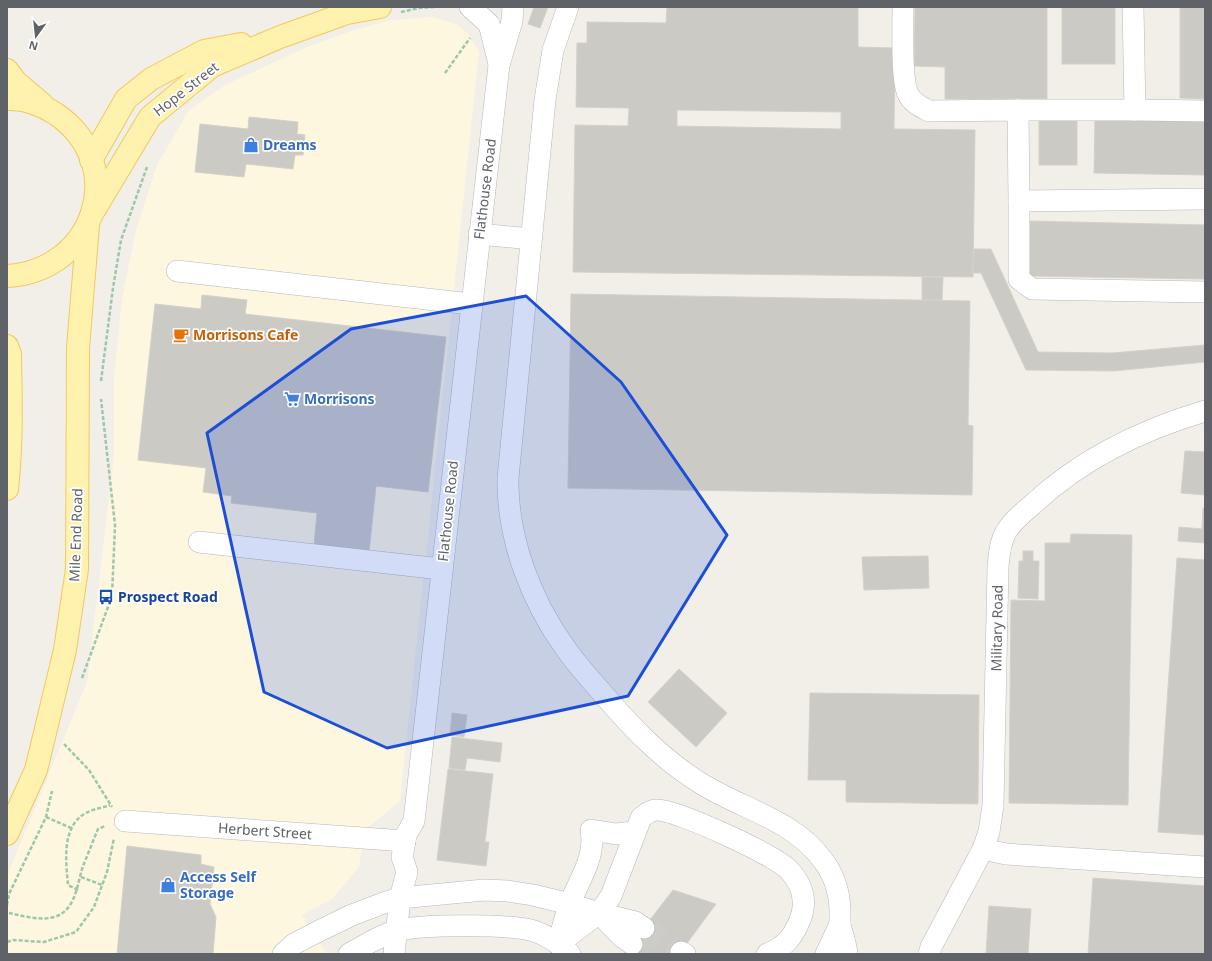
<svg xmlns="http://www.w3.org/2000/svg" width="1212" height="961" viewBox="0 0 1212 961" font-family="'Noto Sans',sans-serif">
<rect width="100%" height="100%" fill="#f1efe8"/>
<path fill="#fef7e0" d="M 432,17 L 456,24 L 467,33 L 479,52 L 400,801 L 365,830 L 359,867 L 332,899 L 302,915 L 327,954 L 7,954 L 7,876 L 87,682 L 114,456 L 114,377 L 122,298 L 136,230 L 157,165 L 189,110 L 227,84 L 312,45 L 357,29 L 392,20 Z"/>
<g fill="#cccac5" stroke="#d6d1c6" fill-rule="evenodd">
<path d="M 534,7 L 548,7 L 540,28 L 528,24 Z"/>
<path d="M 667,7 L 858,7 L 858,47 L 895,48 L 894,129 L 975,130 L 973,277 L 573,272 L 575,125 L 628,126 L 629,108 L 576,107 L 577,43 L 587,43 L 587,22 L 666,23 ZM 677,110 L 841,112 L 841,129 L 677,126 Z"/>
<path d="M 915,7 L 1047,7 L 1047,99 L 945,99 L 945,67 L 914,66 Z"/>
<rect x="1062" y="7" width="53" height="57"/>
<path d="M 1180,7 L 1205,7 L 1205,99 L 1180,98 Z"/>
<path d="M 1095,116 L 1205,117 L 1205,175 L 1094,173 Z"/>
<path d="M 249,117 L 298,122 L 297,134 L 305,135 L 303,155 L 295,155 L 293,169 L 246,164 L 244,177 L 195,172 L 200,124 L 248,129 Z"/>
<rect x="1039" y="118" width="38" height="47"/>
<path d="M 1029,221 L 1205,225 L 1205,279 L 1028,276 Z"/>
<path d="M 974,249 L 991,249 L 1038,352 L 1112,353 L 1205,345 L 1205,362 L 1114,371 L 1026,370 L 981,273 L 973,273 Z"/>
<path d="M 922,277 L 943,277 L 942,300 L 922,300 Z"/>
<path d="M 571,294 L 970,301 L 968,425 L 973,426 L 972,495 L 568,488 Z"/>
<path d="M 202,295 L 247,300 L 245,314 L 446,337 L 428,492 L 376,486 L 369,552 L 314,546 L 317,513 L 231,503 L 232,496 L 203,492 L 206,468 L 138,460 L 155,304 L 201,309 Z"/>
<path d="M 1185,451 L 1205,452 L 1205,495 L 1181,493 Z"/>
<path d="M 1203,508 L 1205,508 L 1205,543 L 1178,541 L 1179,527 L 1202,529 Z"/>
<path d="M 1071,534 L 1132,535 L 1128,805 L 1009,803 L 1011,600 L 1045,601 L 1045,543 L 1070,543 Z"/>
<path d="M 1023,551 L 1033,551 L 1033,561 L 1039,561 L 1038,599 L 1018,598 L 1019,561 L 1023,561 Z"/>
<path d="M 928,556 L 929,588 L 864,590 L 862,557 Z"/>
<path d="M 1177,558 L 1205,560 L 1205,835 L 1158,832 Z"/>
<path d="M 679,669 L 727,713 L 696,747 L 648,702 Z"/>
<path d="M 810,693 L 979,695 L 978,804 L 846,802 L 846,780 L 808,780 Z"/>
<path d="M 452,713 L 467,715 L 464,737 L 450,735 Z"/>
<path d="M 452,737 L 502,743 L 500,762 L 467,758 L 465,770 L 449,768 Z"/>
<path d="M 448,769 L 493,774 L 485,842 L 489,842 L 486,866 L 437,860 Z"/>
<path d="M 127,846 L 201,855 L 201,864 L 214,867 L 210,904 L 216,917 L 213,954 L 117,954 Z"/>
<path d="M 1093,878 L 1205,886 L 1205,954 L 1088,954 Z"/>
<path d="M 673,890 L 716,904 L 679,954 L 624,954 Z"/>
<path d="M 989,906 L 1031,909 L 1028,954 L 986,954 Z"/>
</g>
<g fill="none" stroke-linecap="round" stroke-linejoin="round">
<g stroke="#ccccc8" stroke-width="21" stroke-dasharray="21 10" stroke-linecap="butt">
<path d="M 644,928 L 681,952"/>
<path d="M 632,944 L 644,954"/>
</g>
<defs>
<g id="minor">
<path d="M 470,7 L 489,24 L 499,64"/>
<path d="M 568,7 L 553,50 L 545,100 L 508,478 C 507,538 531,601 566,649 C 577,665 591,680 604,695 C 633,729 664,761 702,784 C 742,809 793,820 822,859 C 833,873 839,891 840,908 C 840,913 840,919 840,924 C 842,934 846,943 847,954"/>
<path d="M 903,7 C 903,25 901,80 908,94 C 912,103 921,107 929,111 L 1018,110 L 1019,201 L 1205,199"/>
<path d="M 1133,7 L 1135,110 L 1205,111"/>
<path d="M 1018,110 L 1135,110"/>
<path d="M 1019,201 L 1019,279 L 1032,289 L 1205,292"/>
<path d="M 479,234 L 531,239"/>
<path d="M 177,271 L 471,304"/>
<path d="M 199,542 L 441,569"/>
<path d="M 125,821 L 405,841"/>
<path d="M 983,849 L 1006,854 L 1205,867"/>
<path d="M 599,913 L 635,922 L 644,928"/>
<path d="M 558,944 L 599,913 L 611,896 L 641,818 C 646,814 650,810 657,810 C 677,810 775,855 789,870 C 803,885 807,902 800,920 C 793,937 785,947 767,954"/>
<path d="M 558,944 C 562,930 565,916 570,903 C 580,878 596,857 591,830 L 616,834 L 634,832"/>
<path d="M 681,952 L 685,954"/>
<path d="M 283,954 L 294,944 L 317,932 L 352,915 L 386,902 L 400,898 L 484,890 L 508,891 L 533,895 L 570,904 L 599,913 L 622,937 L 632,944"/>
<path d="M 349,954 C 364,946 380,935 396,931 C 418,924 512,924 534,931 C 546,935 561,944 570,954"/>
<path d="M 394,954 L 400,898 L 407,872 L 402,857 L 406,835 L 414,821 L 499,65 L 512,21 L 513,7"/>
<path d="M 826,954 L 840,924"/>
<path d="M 929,954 L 931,947 L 983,849 L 989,832 L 993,805 L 998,567 C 999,556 1000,542 1006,532 C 1012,521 1023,513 1032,505 C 1081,459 1141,430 1205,411"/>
</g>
<g id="major">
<path d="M 7,70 L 16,82 L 42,104"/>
<path d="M 7,99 C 24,98 42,105 56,114 C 130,165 95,271 7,276"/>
<path d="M 91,160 L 126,99 L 151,79 L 204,51 L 241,44"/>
<path d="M 93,212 L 150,117 L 212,66 L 280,37 L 347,13 L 380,7"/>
<path d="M 7,346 L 10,354 C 11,399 12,444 7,489"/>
<path d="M 7,834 L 36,770 L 65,650 L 77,569 L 78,348 L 88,225"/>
</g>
</defs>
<use href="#minor" stroke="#b5b8bc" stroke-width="22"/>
<use href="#major" stroke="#f2c960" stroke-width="24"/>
<g stroke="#9cc7a9" stroke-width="2.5" stroke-dasharray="4 2" stroke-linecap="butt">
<path d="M 401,12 L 419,8 L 434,7"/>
<path d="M 445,73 L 470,38"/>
<path d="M 101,381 L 113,288 L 121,240 L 147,167"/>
<path d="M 82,678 L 112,596 L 115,525 L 101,399"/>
<path d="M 64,744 L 89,770 L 112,807"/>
<path d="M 46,817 L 71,828"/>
<path d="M 81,877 L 102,885"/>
<path d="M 78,890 L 68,885 C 66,862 61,826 86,813 C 93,809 102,808 110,805"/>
<path d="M 7,905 L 9,894 L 46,817 L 52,791"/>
<path d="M 9,913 C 23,916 40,921 54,917 C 76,911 77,884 83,866 C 88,854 93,841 98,829 L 105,826"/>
<path d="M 7,942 L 13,940 L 44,942 L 76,932 L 94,907 L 107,872 L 114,838"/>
</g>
<use href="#minor" stroke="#fff" stroke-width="21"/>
<use href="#major" stroke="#fff2af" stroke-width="22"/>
</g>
<path fill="#1d4ed8" fill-opacity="0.2" stroke="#1d4ed8" stroke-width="3" stroke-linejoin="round" d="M 526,296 L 621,382 L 727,535 L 628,696 L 387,748 L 264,692 L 207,433 L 351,329 Z"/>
<defs>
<symbol id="shop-bare" viewBox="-9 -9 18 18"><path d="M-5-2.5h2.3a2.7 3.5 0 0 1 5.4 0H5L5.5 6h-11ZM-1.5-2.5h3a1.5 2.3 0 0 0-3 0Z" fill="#3f7fe0" stroke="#fff" stroke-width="2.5" paint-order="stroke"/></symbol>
<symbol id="cafe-bare" viewBox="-9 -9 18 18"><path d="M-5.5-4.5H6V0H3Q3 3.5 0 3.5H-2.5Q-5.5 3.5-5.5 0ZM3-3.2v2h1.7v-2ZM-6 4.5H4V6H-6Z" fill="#e8710a" stroke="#fff" stroke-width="2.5" paint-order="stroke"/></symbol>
<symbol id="supermarket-bare" viewBox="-9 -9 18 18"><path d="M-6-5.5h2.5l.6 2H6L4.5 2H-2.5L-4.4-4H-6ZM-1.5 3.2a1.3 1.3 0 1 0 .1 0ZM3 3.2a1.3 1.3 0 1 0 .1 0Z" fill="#3f7fe0" stroke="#fff" stroke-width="2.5" paint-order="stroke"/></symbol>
<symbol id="bus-bare" viewBox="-9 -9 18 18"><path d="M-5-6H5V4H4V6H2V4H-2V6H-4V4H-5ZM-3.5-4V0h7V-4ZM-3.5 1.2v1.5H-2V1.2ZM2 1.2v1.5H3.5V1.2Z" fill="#1a4fb4" stroke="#fff" stroke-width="2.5" paint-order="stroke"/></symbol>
</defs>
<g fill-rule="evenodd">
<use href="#shop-bare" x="240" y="134" width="22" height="22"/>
<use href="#cafe-bare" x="170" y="324" width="22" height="22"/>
<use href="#supermarket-bare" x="281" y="388" width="22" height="22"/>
<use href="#bus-bare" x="95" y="586" width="22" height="22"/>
<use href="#shop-bare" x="157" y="874" width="22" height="22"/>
</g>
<g text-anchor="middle" stroke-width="3.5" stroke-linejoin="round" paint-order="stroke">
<g font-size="14" fill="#5f6368" stroke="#fff">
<text transform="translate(186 89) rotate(-38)" y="5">Hope Street</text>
<text transform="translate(485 189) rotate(-83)" y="5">Flathouse Road</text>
<text transform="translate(448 511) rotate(-84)" y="5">Flathouse Road</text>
<text transform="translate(76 535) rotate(-88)" y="5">Mile End Road</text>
<text transform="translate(997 628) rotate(-89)" y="5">Military Road</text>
<text transform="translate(265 831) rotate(4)" y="5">Herbert Street</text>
</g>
<g font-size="14" font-weight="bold" fill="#366cbe" stroke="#fff" text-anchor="start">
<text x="263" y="150">Dreams</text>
<text x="304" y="404">Morrisons</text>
<text x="180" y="882">Access Self<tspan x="180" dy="16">Storage</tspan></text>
</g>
<g font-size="14" font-weight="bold" fill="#c56008" stroke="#fff" text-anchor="start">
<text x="193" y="340">Morrisons Cafe</text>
</g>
<g font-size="14" font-weight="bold" fill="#164399" stroke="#fff" text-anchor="start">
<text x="118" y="602">Prospect Road</text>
</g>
</g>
<rect width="1212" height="961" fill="none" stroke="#5f6368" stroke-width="16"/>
<g transform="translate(36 36) rotate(195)" stroke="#ffffff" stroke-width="3" paint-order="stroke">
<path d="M0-3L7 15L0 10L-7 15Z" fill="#5f6368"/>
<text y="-6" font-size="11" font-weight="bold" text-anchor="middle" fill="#5f6368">N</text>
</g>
</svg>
